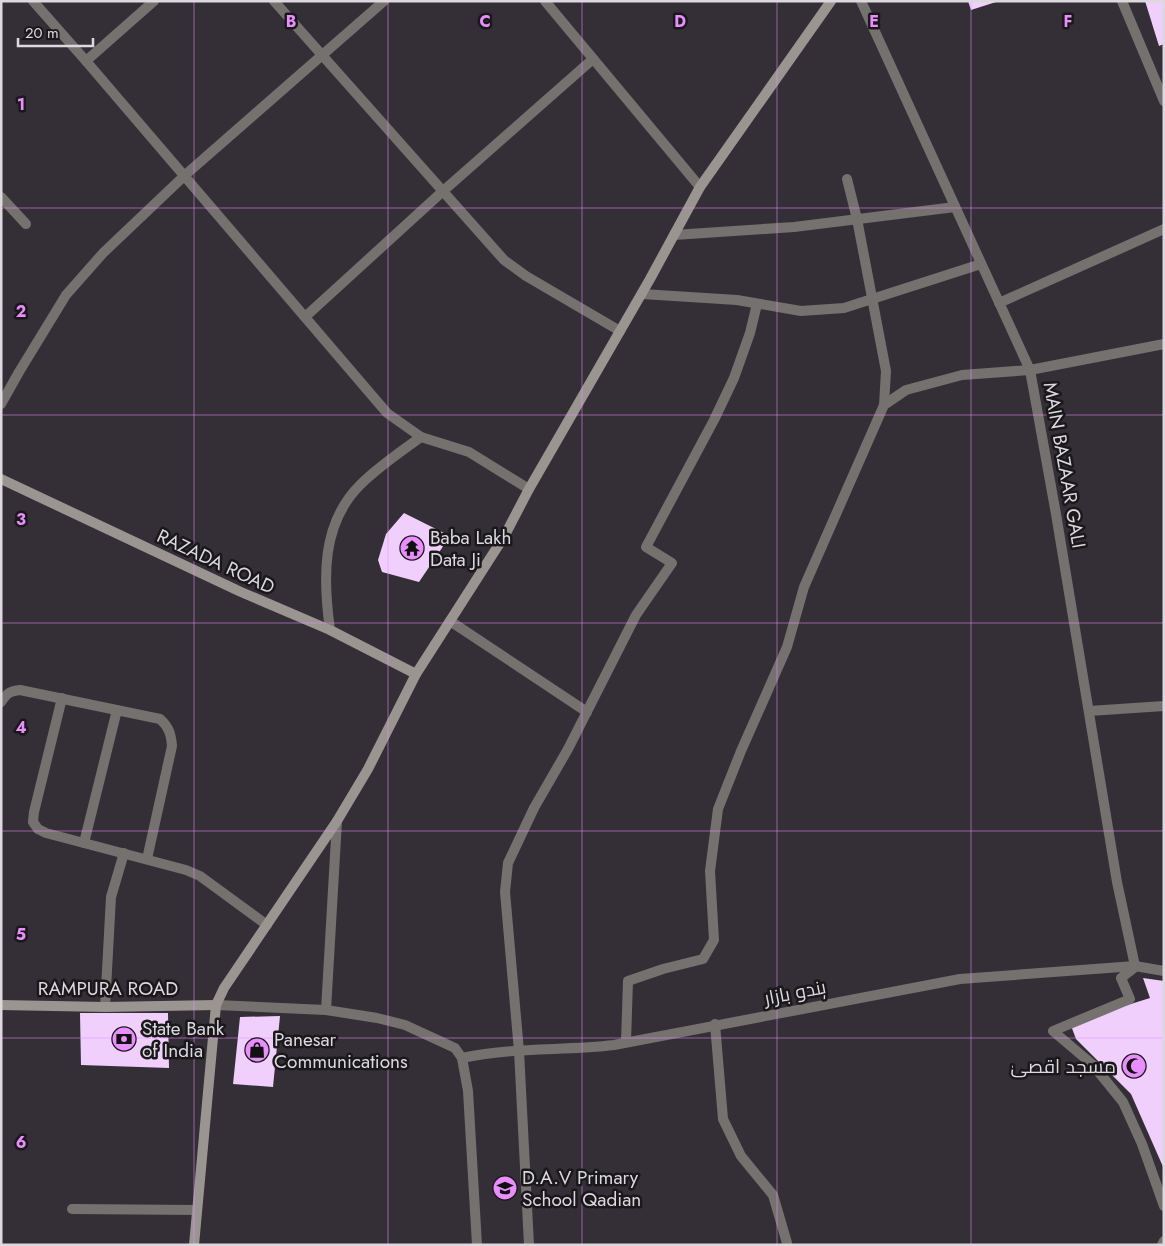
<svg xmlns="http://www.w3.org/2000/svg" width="1165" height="1246" viewBox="0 0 1165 1246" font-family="Jost,Cairo,sans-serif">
<rect width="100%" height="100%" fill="#342f36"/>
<g fill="#f0cffc">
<path d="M 968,1 L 996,1 L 996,2 L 971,10 Z"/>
<path d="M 1145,1 L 1164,1 L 1164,44 L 1159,46 Z"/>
<path d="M 404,513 L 450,536 L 419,582 L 382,572 L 378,560 L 386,534 Z"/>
<path d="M 1143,978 L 1164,981 L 1164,1169 L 1131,1094 L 1076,1039 L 1070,1023 L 1150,998 Z"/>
<path d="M 80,1013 L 168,1013 L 169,1068 L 81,1065 Z"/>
<path d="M 280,1016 L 273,1087 L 233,1084 L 240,1017 Z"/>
</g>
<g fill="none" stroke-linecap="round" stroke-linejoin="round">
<g stroke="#75716f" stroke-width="10">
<path d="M 330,630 C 323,579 321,524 360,485 C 378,467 400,452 421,437"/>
<path d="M 326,1010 L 337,821"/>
<path d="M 72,1209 L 197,1210"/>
</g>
<g stroke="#75716f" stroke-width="10">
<path d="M 33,1 L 86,61 L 387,413 L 421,437 L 469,452 L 529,489"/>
<path d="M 274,1 L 504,260 L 526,276 L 620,331"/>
<path d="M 545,1 L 700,187"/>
<path d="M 861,1 L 1030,370 L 1056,514 L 1117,882 L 1135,966"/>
<path d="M 1122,1 L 1164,101"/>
<path d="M 86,61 L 154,1"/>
<path d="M 847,179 L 857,219 L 886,371 L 884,405"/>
<path d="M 1,197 L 26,224"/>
<path d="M 674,235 L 794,227 L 955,207"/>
<path d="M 642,294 L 737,300 L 801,311 L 844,308 L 981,264"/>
<path d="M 999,303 L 1164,229"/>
<path d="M 305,317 L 442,192 L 593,59"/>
<path d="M 1,404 L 19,372 L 66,295 L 104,252 L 184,176 L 384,1"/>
<path d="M 450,621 L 587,712"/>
<path d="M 62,698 L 34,812 L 33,822 L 38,829 L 46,833 L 186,870 L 200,876 L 267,925"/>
<path d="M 1,702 C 7,693 10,691 20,690 L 160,719 C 169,727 171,734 172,746 L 147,859"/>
<path d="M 1089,711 L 1164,706"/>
<path d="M 84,843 L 117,710"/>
<path d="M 1135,967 L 1121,978 L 1130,999 L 1053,1031 L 1093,1065 L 1123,1102 L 1142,1144 L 1164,1206"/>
<path d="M 216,1005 L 326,1010 L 377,1018 L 405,1025 L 455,1048 L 462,1058 L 468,1091 L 477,1245"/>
<path d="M 105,1007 L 111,897 L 124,853"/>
<path d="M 715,1024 L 723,1119 L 741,1156 L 773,1195 L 787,1243"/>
<path d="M 626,1042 L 628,981 L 663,969 L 703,959 L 714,940 L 710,871 L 718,809 L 741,751 L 787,647 L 804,587 L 884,405 L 906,390 L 962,375 L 1030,370 L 1164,344"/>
<path d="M 462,1058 C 512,1047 564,1051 614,1045 L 960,979 L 1135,966 L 1164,971"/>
<path d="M 529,1245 L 519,1051 L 505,892 L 508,863 L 534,808 L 568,749 L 636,615 L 672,563 L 646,547 L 714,420 L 734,378 L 750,333 L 757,304"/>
<path d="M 1162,1245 L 1164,1241"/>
</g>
<g stroke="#9b9591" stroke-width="10">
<path d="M 1,479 L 241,592 L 330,630 L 416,674"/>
<path d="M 1,1005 L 105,1007 L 216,1005"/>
<path d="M 194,1245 L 216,1005 L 224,988 L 337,821 L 368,769 L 416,674 L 505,535 L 529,489 L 650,279 L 700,187 L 831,1"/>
</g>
</g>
<path fill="none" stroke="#e98efe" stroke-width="1" stroke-opacity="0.55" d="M 194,1 L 194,1245M 388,1 L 388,1245M 582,1 L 582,1245M 777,1 L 777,1245M 971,1 L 971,1245M 1,208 L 1164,208M 1,415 L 1164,415M 1,623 L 1164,623M 1,831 L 1164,831M 1,1038 L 1164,1038"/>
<defs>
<symbol id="temple-disc" viewBox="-11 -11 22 22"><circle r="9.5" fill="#e98efe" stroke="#1a181b"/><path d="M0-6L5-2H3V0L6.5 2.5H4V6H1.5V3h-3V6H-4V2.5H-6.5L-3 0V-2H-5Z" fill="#111"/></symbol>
<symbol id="bank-disc" viewBox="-11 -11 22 22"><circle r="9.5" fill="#e98efe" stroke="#1a181b"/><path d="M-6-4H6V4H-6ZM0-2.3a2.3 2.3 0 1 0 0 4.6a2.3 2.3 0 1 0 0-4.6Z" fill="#111"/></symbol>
<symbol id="shop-disc" viewBox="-11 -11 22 22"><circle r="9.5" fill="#e98efe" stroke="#1a181b"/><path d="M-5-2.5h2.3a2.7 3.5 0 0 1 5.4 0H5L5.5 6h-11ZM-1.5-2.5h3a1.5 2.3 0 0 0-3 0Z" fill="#111"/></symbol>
<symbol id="mosque-disc" viewBox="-11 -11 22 22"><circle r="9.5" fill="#e98efe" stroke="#1a181b"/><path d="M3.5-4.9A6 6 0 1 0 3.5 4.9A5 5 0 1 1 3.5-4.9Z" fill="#111"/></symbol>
<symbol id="school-disc" viewBox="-11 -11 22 22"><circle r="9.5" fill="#e98efe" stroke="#1a181b"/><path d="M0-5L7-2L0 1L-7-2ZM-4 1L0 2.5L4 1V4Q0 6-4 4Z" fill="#111"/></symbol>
</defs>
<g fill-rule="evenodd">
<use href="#temple-disc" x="398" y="534" width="28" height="28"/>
<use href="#bank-disc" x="110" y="1025" width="28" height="28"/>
<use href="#shop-disc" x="243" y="1036" width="28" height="28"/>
<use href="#mosque-disc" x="1120" y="1052" width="28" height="28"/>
<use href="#school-disc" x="491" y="1174" width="28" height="28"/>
</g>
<g text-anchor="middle" stroke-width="5" stroke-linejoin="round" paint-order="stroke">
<g font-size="19" fill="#dcd9de" stroke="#1a181b">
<text transform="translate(1065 465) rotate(80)" y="7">MAIN BAZAAR GALI</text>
<text transform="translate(216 561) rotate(25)" y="7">RAZADA ROAD</text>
<text x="108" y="995">RAMPURA ROAD</text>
<text transform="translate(795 992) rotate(-11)" y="7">ہندو بازار</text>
</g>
<g font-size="19" fill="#dcd9de" stroke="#1a181b" text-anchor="start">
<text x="430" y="544">Baba Lakh<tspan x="430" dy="22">Data Ji</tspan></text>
<text x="142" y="1035">State Bank<tspan x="142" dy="22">of India</tspan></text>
<text x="274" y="1046">Panesar<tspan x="274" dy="22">Communications</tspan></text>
<text x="1116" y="1073" text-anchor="end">مسجد اقصیٰ</text>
<text x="522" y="1184">D.A.V Primary<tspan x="522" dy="22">School Qadian</tspan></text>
</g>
</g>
<g font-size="16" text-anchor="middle" font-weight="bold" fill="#e98efe" stroke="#1a181b" stroke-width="5" stroke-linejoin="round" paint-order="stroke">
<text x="291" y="27">B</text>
<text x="485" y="27">C</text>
<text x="680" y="27">D</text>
<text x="874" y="27">E</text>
<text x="1068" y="27">F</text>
<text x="21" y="110">1</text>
<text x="21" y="317">2</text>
<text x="21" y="525">3</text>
<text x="21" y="733">4</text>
<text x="21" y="940">5</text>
<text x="21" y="1148">6</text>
</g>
<rect width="1165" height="1246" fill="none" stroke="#dcd9de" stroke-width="5"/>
<path d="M18 38v8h75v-8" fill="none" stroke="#dcd9de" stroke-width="2.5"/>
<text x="25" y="38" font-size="15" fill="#dcd9de" stroke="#1a181b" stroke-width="4" paint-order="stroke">20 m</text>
</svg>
